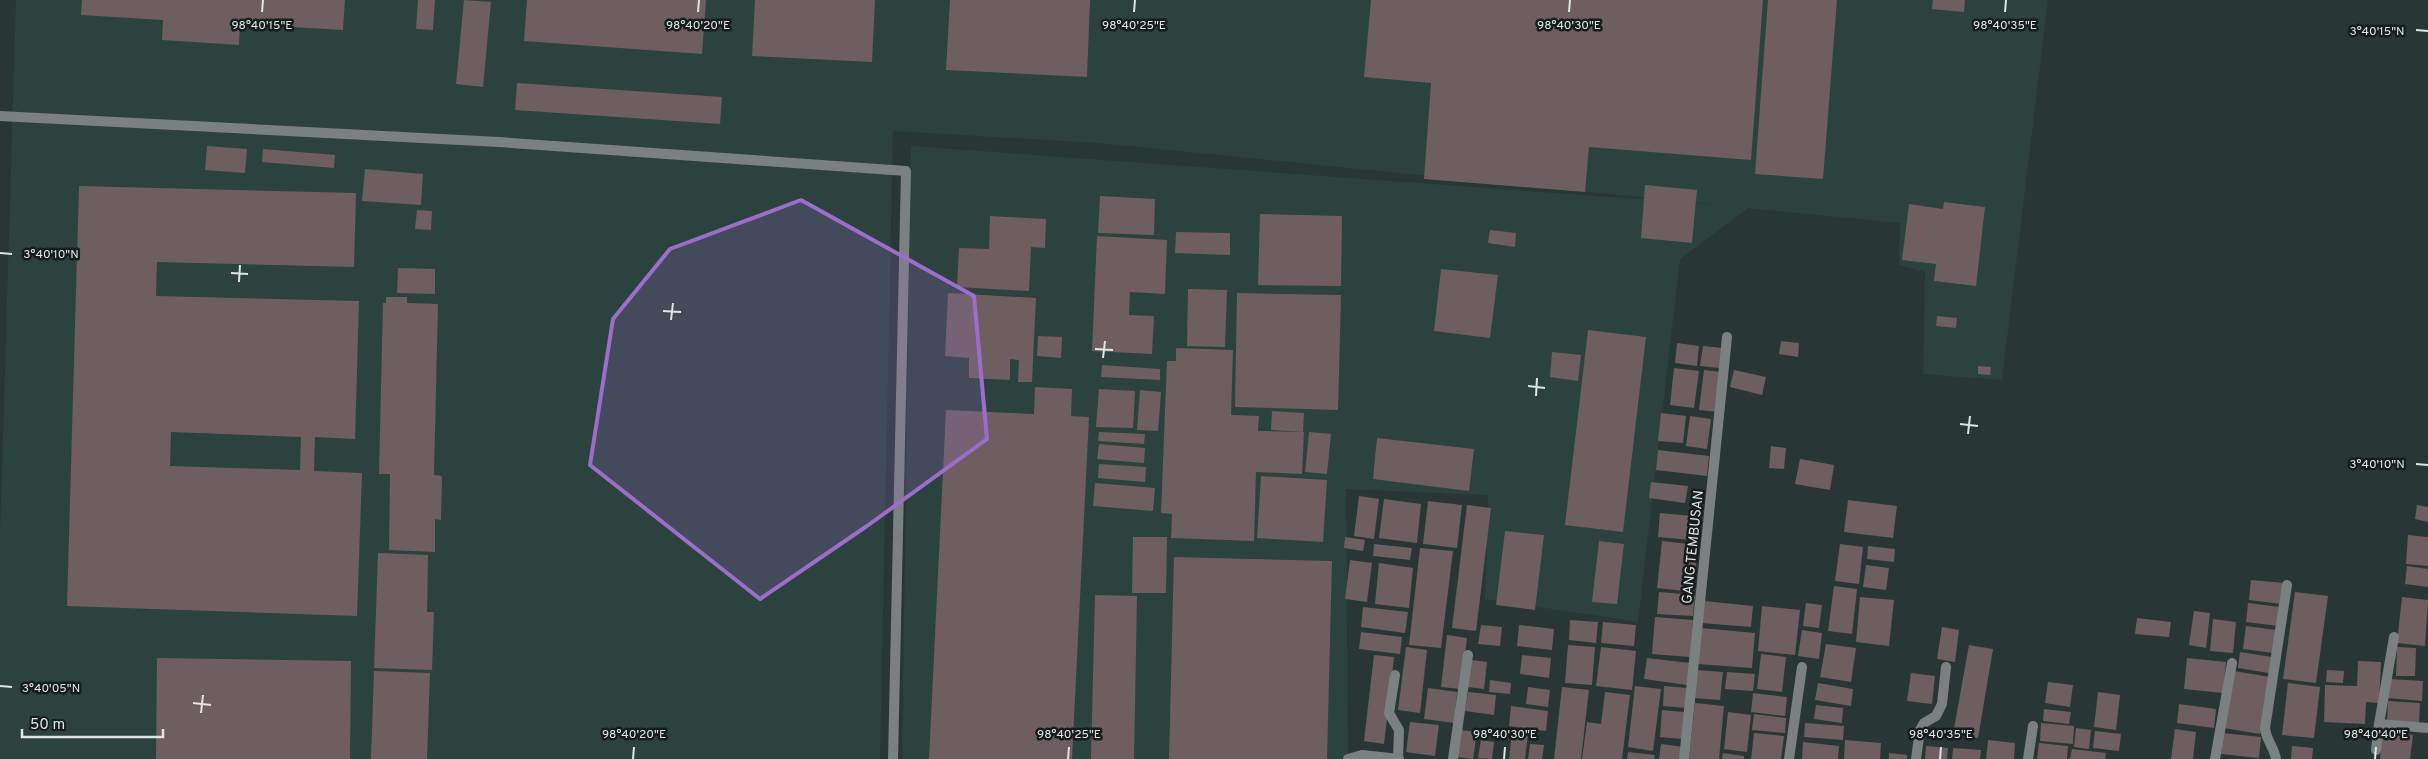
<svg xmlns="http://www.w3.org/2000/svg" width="2428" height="759" viewBox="0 0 2428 759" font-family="Overpass,sans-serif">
<rect width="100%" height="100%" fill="#283735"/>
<path fill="#2c423f" d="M 16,0 L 2048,0 L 2002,380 L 1923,374 L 1925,272 L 1899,265 L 1900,223 L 1748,208 L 1680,259 L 1638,622 L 1485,599 L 1488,495 L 1346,489 L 1348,759 L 902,759 L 911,146 L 1720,205 L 1099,143 L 893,131 L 880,759 L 0,759 L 0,535 Z"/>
<g fill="#6e5e60" fill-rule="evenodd">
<path d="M 82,0 L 345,0 L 343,30 L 240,24 L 239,45 L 162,40 L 163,20 L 81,15 Z"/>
<path d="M 418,0 L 435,0 L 433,30 L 416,29 Z"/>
<path d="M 464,0 L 491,2 L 483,87 L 456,84 Z"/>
<path d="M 527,0 L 706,0 L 702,54 L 524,41 Z"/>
<path d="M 755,0 L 875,0 L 872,62 L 752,56 Z"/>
<path d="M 950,0 L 1090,0 L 1087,77 L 946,70 Z"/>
<path d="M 1371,0 L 1763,0 L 1751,160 L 1589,147 L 1585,192 L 1424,179 L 1431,83 L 1364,77 Z"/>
<path d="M 1768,0 L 1837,0 L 1823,179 L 1755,174 Z"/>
<path d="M 1933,0 L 1965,0 L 1964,12 L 1932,9 Z"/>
<path d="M 517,83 L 722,97 L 720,124 L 515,110 Z"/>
<path d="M 207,146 L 247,149 L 245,173 L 205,170 Z"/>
<path d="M 263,149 L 335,155 L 334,168 L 262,162 Z"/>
<path d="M 365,169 L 423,174 L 421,205 L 362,201 Z"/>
<path d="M 1645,185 L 1697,190 L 1692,243 L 1641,238 Z"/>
<path d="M 79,186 L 356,193 L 354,267 L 157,262 L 156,296 L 359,301 L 355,439 L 315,437 L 314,471 L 362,473 L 357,616 L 67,606 ZM 171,432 L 301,437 L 300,470 L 170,466 Z"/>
<path d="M 1100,196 L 1155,199 L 1154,235 L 1098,233 Z"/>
<path d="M 1944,202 L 1985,207 L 1976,286 L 1934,281 L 1936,264 L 1902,260 L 1909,204 L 1943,209 Z"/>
<path d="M 417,210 L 432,211 L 431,230 L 415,229 Z"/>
<path d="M 1260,214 L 1342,216 L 1341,286 L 1258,285 Z"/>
<path d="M 990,216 L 1046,219 L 1045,248 L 1031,247 L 1029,291 L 957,287 L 959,248 L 989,249 Z"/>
<path d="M 1490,230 L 1516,233 L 1515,247 L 1488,243 Z"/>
<path d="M 1176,232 L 1230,233 L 1230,255 L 1175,253 Z"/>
<path d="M 1097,236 L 1167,240 L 1165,294 L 1130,292 L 1129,315 L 1154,316 L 1152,354 L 1092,351 Z"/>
<path d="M 398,268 L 435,269 L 435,294 L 397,293 Z"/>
<path d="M 1441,269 L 1498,275 L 1490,338 L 1434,331 Z"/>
<path d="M 1188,289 L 1227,290 L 1225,347 L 1187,346 Z"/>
<path d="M 948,293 L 1036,298 L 1032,382 L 1018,382 L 1019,360 L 1010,359 L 1010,380 L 969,378 L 969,358 L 945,356 Z"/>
<path d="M 1237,293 L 1341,295 L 1338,410 L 1235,407 Z"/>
<path d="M 386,297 L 407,297 L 407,303 L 438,304 L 434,475 L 442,476 L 441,520 L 435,519 L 435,552 L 389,550 L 390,474 L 379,474 L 383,303 L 386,303 Z"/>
<path d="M 1937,316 L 1957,318 L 1956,328 L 1936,326 Z"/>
<path d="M 1588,330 L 1646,337 L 1623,532 L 1565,525 Z"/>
<path d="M 1038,336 L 1062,337 L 1061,358 L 1037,356 Z"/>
<path d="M 1781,341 L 1799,343 L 1798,357 L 1779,354 Z"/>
<path d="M 1677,343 L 1699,346 L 1697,366 L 1675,363 Z"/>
<path d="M 1703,346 L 1722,348 L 1719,368 L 1700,366 Z"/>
<path d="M 1176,348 L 1233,350 L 1231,415 L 1259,416 L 1258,431 L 1304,432 L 1302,474 L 1256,472 L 1254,541 L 1171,538 L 1172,514 L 1161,513 L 1167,361 L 1176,361 Z"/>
<path d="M 1552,352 L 1581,355 L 1578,381 L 1550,377 Z"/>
<path d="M 1102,365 L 1160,369 L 1160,380 L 1101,377 Z"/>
<path d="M 1978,366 L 1991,367 L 1990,375 L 1978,374 Z"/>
<path d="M 1674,368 L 1699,371 L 1694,408 L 1670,405 Z"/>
<path d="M 1704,370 L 1722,372 L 1718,412 L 1699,410 Z"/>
<path d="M 1734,370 L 1766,377 L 1762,395 L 1730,387 Z"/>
<path d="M 1035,387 L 1072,389 L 1071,416 L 1089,417 L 1072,759 L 929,759 L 946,410 L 1034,414 Z"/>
<path d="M 1099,389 L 1135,391 L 1133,428 L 1096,427 Z"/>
<path d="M 1140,390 L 1161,392 L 1158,431 L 1137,430 Z"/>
<path d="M 1272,411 L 1304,413 L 1303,432 L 1271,430 Z"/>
<path d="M 1661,413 L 1686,416 L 1683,443 L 1658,441 Z"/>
<path d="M 1690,416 L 1711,419 L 1707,449 L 1686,446 Z"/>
<path d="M 1099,432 L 1145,434 L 1144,444 L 1098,441 Z"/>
<path d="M 1309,432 L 1331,434 L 1327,474 L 1305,472 Z"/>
<path d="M 1377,438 L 1474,449 L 1469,491 L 1373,479 Z"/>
<path d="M 1099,444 L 1145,448 L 1144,463 L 1097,459 Z"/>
<path d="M 1771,446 L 1786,448 L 1784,469 L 1769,468 Z"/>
<path d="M 1658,450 L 1709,456 L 1707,476 L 1656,470 Z"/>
<path d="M 1800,459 L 1834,465 L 1830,490 L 1795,484 Z"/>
<path d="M 1099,464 L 1146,467 L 1145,482 L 1098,478 Z"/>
<path d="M 1261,476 L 1327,480 L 1323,542 L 1257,538 Z"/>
<path d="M 1651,482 L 1688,486 L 1685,503 L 1649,498 Z"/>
<path d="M 1095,483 L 1155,488 L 1153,511 L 1093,506 Z"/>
<path d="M 1359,496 L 1379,499 L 1374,539 L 1354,536 Z"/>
<path d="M 1384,499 L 1421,504 L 1417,543 L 1379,538 Z"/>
<path d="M 1848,500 L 1897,506 L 1893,538 L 1844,532 Z"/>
<path d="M 1428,501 L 1462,505 L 1457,548 L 1423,544 Z"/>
<path d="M 1467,505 L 1491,508 L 1476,631 L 1452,628 Z"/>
<path d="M 2417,505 L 2428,507 L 2428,522 L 2415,519 Z"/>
<path d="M 1660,513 L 1693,516 L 1691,540 L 1658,537 Z"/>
<path d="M 1505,531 L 1544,535 L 1535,610 L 1496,605 Z"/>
<path d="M 2408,535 L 2428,537 L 2428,566 L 2406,564 Z"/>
<path d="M 1133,537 L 1167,537 L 1166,593 L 1132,593 Z"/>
<path d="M 1345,537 L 1365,540 L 1363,551 L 1344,548 Z"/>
<path d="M 1599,541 L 1624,544 L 1617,604 L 1592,602 Z"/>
<path d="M 1662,541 L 1698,545 L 1693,592 L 1657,588 Z"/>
<path d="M 1374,544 L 1412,548 L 1410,560 L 1373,556 Z"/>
<path d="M 1840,544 L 1863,547 L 1859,584 L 1835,581 Z"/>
<path d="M 1868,546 L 1895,549 L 1894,562 L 1867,559 Z"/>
<path d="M 1420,548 L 1453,551 L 1441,648 L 1409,645 Z"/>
<path d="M 378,553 L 428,555 L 427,612 L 434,612 L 432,670 L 374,668 Z"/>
<path d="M 1174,557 L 1332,561 L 1327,759 L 1169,759 Z"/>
<path d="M 1350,560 L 1372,563 L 1367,602 L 1345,599 Z"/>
<path d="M 1379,563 L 1413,568 L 1409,608 L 1375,604 Z"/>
<path d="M 1866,565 L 1889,568 L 1886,590 L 1863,587 Z"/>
<path d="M 2407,566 L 2428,569 L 2428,587 L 2405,584 Z"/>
<path d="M 2251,580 L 2284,583 L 2281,604 L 2249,600 Z"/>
<path d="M 1834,586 L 1857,589 L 1852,634 L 1828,631 Z"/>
<path d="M 1659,592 L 1695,595 L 1693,616 L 1657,614 Z"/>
<path d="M 2295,592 L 2328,596 L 2316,683 L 2283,679 Z"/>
<path d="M 1095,595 L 1137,596 L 1134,759 L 1091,759 Z"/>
<path d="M 1860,597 L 1894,600 L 1889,646 L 1856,642 Z"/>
<path d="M 2402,597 L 2428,600 L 2425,646 L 2397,643 Z"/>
<path d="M 1704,601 L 1753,606 L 1751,627 L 1702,623 Z"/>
<path d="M 1806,603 L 1822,605 L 1819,628 L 1803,626 Z"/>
<path d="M 2248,603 L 2280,607 L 2278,626 L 2246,622 Z"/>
<path d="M 1762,606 L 1800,610 L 1795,655 L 1758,651 Z"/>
<path d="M 1363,607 L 1408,612 L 1405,633 L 1361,627 Z"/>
<path d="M 2194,611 L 2210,613 L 2206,648 L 2189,645 Z"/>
<path d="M 1655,617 L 1693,620 L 1690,657 L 1652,654 Z"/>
<path d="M 2137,618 L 2171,622 L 2169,637 L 2135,634 Z"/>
<path d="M 2213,619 L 2236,622 L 2233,653 L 2210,651 Z"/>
<path d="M 1570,620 L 1598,622 L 1596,643 L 1569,640 Z"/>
<path d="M 1603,622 L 1636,625 L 1634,646 L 1601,643 Z"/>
<path d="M 1481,625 L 1502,627 L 1500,646 L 1478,644 Z"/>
<path d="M 1519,625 L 1554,629 L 1552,650 L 1517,646 Z"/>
<path d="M 2246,626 L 2276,630 L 2273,653 L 2243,649 Z"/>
<path d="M 1942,627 L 1959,630 L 1955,662 L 1937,659 Z"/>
<path d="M 1701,628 L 1755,633 L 1752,668 L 1697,664 Z"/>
<path d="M 1802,630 L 1822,633 L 1819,659 L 1798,656 Z"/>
<path d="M 1361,632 L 1402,637 L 1400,654 L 1359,649 Z"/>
<path d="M 1447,635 L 1467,638 L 1461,689 L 1441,687 Z"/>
<path d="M 1826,644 L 1856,648 L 1851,682 L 1820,677 Z"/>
<path d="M 1568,645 L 1595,647 L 1592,685 L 1565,683 Z"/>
<path d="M 1969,645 L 1993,649 L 1978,738 L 1953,734 Z"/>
<path d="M 1406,647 L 1427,650 L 1420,713 L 1398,710 Z"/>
<path d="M 1601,647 L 1636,651 L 1632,690 L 1596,686 Z"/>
<path d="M 2397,647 L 2416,648 L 2415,676 L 2396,676 Z"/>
<path d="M 2240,652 L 2272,657 L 2269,673 L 2238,668 Z"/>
<path d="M 1761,654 L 1786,657 L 1782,692 L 1757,689 Z"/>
<path d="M 1374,655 L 1394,657 L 1384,744 L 1364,741 Z"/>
<path d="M 1522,655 L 1551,658 L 1549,678 L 1520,674 Z"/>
<path d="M 157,658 L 351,661 L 350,759 L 156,759 Z"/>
<path d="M 1647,658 L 1690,663 L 1687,685 L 1644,679 Z"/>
<path d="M 2187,658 L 2226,662 L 2223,693 L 2184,689 Z"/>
<path d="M 1471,660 L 1487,662 L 1484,689 L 1468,687 Z"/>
<path d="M 2358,661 L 2381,662 L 2379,703 L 2366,702 L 2365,724 L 2324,722 L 2325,685 L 2357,686 Z"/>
<path d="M 1697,670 L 1723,672 L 1720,700 L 1694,698 Z"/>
<path d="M 2327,670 L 2344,671 L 2343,683 L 2326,682 Z"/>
<path d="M 374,671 L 430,673 L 427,759 L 371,759 Z"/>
<path d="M 2234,671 L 2270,677 L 2260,734 L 2224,728 Z"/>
<path d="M 1727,672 L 1755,674 L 1753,691 L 1725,689 Z"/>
<path d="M 1911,673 L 1935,676 L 1932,704 L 1907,701 Z"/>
<path d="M 2389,679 L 2423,681 L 2422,701 L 2388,698 Z"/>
<path d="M 1490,680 L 1511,683 L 1510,694 L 1489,692 Z"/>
<path d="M 2048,682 L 2073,685 L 2070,707 L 2045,703 Z"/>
<path d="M 1818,683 L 1853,689 L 1851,706 L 1815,700 Z"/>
<path d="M 2288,683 L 2320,687 L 2314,738 L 2282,735 Z"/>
<path d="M 1635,686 L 1661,689 L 1653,751 L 1628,747 Z"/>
<path d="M 1664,686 L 1687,688 L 1686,708 L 1663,706 Z"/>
<path d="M 1528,687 L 1550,690 L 1548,707 L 1526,704 Z"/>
<path d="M 1562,687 L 1589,690 L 1581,759 L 1554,759 Z"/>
<path d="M 1428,688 L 1457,692 L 1454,723 L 1424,719 Z"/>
<path d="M 1468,692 L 1496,695 L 1494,715 L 1465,711 Z"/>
<path d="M 1605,692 L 1630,695 L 1622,759 L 1582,759 L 1587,722 L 1601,724 Z"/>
<path d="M 2098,692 L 2120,695 L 2116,730 L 2094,727 Z"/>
<path d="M 1753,693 L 1787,697 L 1785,716 L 1751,712 Z"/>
<path d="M 2388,701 L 2420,703 L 2419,724 L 2387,722 Z"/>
<path d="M 1695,703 L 1724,706 L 1719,759 L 1689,759 Z"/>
<path d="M 2179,704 L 2216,709 L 2214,728 L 2177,723 Z"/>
<path d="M 1816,705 L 1843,708 L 1842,723 L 1814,719 Z"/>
<path d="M 1511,706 L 1548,711 L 1546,731 L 1509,726 Z"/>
<path d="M 2044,709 L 2071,712 L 2069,724 L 2043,721 Z"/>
<path d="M 1662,710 L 1684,712 L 1682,739 L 1660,737 Z"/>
<path d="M 1728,712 L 1751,715 L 1747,752 L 1724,749 Z"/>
<path d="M 1754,714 L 1786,718 L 1785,733 L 1752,730 Z"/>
<path d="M 1410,722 L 1439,725 L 1435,756 L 1406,752 Z"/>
<path d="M 1805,723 L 1844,726 L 1843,740 L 1804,737 Z"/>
<path d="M 2041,723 L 2074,726 L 2073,744 L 2040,741 Z"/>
<path d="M 2076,728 L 2091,730 L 2089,749 L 2074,747 Z"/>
<path d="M 2175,729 L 2196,732 L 2193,759 L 2171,759 Z"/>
<path d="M 1461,730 L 1477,732 L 1473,759 L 1457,757 Z"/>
<path d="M 2095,731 L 2121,734 L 2119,751 L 2093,748 Z"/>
<path d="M 1512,732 L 1528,734 L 1525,759 L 1509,759 Z"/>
<path d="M 2382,732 L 2413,735 L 2410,759 L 2380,759 Z"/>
<path d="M 1754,733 L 1784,736 L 1781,759 L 1751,759 Z"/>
<path d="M 2223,733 L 2261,737 L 2259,758 L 2221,754 Z"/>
<path d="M 1481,740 L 1494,742 L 1492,759 L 1478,758 Z"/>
<path d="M 1845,740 L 1881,743 L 1880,759 L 1844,759 Z"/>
<path d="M 1988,740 L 2015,743 L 2014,759 L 1986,759 Z"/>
<path d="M 1803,742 L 1839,746 L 1838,759 L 1802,759 Z"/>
<path d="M 2039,743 L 2068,746 L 2067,759 L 2037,759 Z"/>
<path d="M 1530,744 L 1544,745 L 1542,759 L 1528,759 Z"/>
<path d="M 1661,744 L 1683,747 L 1682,759 L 1659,759 Z"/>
<path d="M 1926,746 L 1948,748 L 1947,759 L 1925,759 Z"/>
<path d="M 2292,746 L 2313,748 L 2312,759 L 2291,759 Z"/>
<path d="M 1953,748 L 1981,750 L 1980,759 L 1952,759 Z"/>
<path d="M 2072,749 L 2106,753 L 2105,759 L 2070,759 Z"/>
<path d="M 1628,752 L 1655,755 L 1654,759 L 1627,759 Z"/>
<path d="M 1723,753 L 1744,756 L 1744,759 L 1722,759 Z"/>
<path d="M 1889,753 L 1907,755 L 1907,759 L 1889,759 Z"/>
</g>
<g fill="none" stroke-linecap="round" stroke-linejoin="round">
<g stroke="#7a8180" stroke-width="10">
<path d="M 0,116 L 499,142 L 906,171 L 893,759"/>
<path d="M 2394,637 L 2379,724 L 2428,728"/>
<path d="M 1395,675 L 1389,713 L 1399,730 L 1398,759"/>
<path d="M 2376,750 L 2379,724"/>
<path d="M 1348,759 L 1362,755 L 1399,759"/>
<path d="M 1453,759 L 1468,655"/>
<path d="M 1684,759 L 1727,337"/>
<path d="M 1789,759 L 1802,667"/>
<path d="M 1916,759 L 1920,730 L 1924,723 L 1936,716 L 1942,704 L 1946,667"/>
<path d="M 2028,759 L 2033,726"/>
<path d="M 2215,759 L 2232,663"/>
<path d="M 2276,759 C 2274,747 2266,740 2265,728 L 2287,585"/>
</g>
</g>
<path fill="#9d6dcc" fill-opacity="0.2" stroke="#9d6dcc" stroke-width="4" stroke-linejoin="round" d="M 801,200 L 974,296 L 987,439 L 867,526 L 760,599 L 590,465 L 613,319 L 670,249 Z"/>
<path fill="none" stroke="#dde6e5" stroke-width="2" d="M 262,12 L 263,0M 698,12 L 699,0M 1134,12 L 1135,0M 1569,12 L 1570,0M 2005,12 L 2006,0M 2416,30 L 2428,31M 0,253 L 12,254M 231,273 L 248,274M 239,282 L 240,265M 663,311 L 681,312M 671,320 L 673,303M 1095,349 L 1113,350M 1103,358 L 1105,341M 1528,386 L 1545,388M 1536,396 L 1537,378M 1960,424 L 1978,426M 1968,434 L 1970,416M 2416,464 L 2428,465M 0,686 L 12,687M 193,703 L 211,705M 201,713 L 203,695M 633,759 L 634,747M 1068,759 L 1069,747M 1504,759 L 1505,747M 1940,759 L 1941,747M 2375,759 L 2376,747"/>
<g text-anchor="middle" stroke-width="5" stroke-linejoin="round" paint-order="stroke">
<g font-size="14" fill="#dde6e5" stroke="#161d1c">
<text transform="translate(1692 547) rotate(-84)" y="5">GANG TEMBUSAN</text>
</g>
</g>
<g font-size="12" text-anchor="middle" fill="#dde6e5" stroke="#161d1c" stroke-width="5" stroke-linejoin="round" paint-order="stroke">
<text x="262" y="29">98°40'15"E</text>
<text x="698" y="29">98°40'20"E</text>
<text x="1134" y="29">98°40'25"E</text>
<text x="1569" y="29">98°40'30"E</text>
<text x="2005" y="29">98°40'35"E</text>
<text x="2377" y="35">3°40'15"N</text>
<text x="51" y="258">3°40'10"N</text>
<text x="2377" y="468">3°40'10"N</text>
<text x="51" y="692">3°40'05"N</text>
<text x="634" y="738">98°40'20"E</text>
<text x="1069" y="738">98°40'25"E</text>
<text x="1505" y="738">98°40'30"E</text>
<text x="1941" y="738">98°40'35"E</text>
<text x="2376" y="738">98°40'40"E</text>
</g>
<path d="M22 729v8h141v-8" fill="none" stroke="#dde6e5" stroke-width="2.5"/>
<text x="30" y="729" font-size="15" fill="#dde6e5" stroke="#161d1c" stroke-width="4" paint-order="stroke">50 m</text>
</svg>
